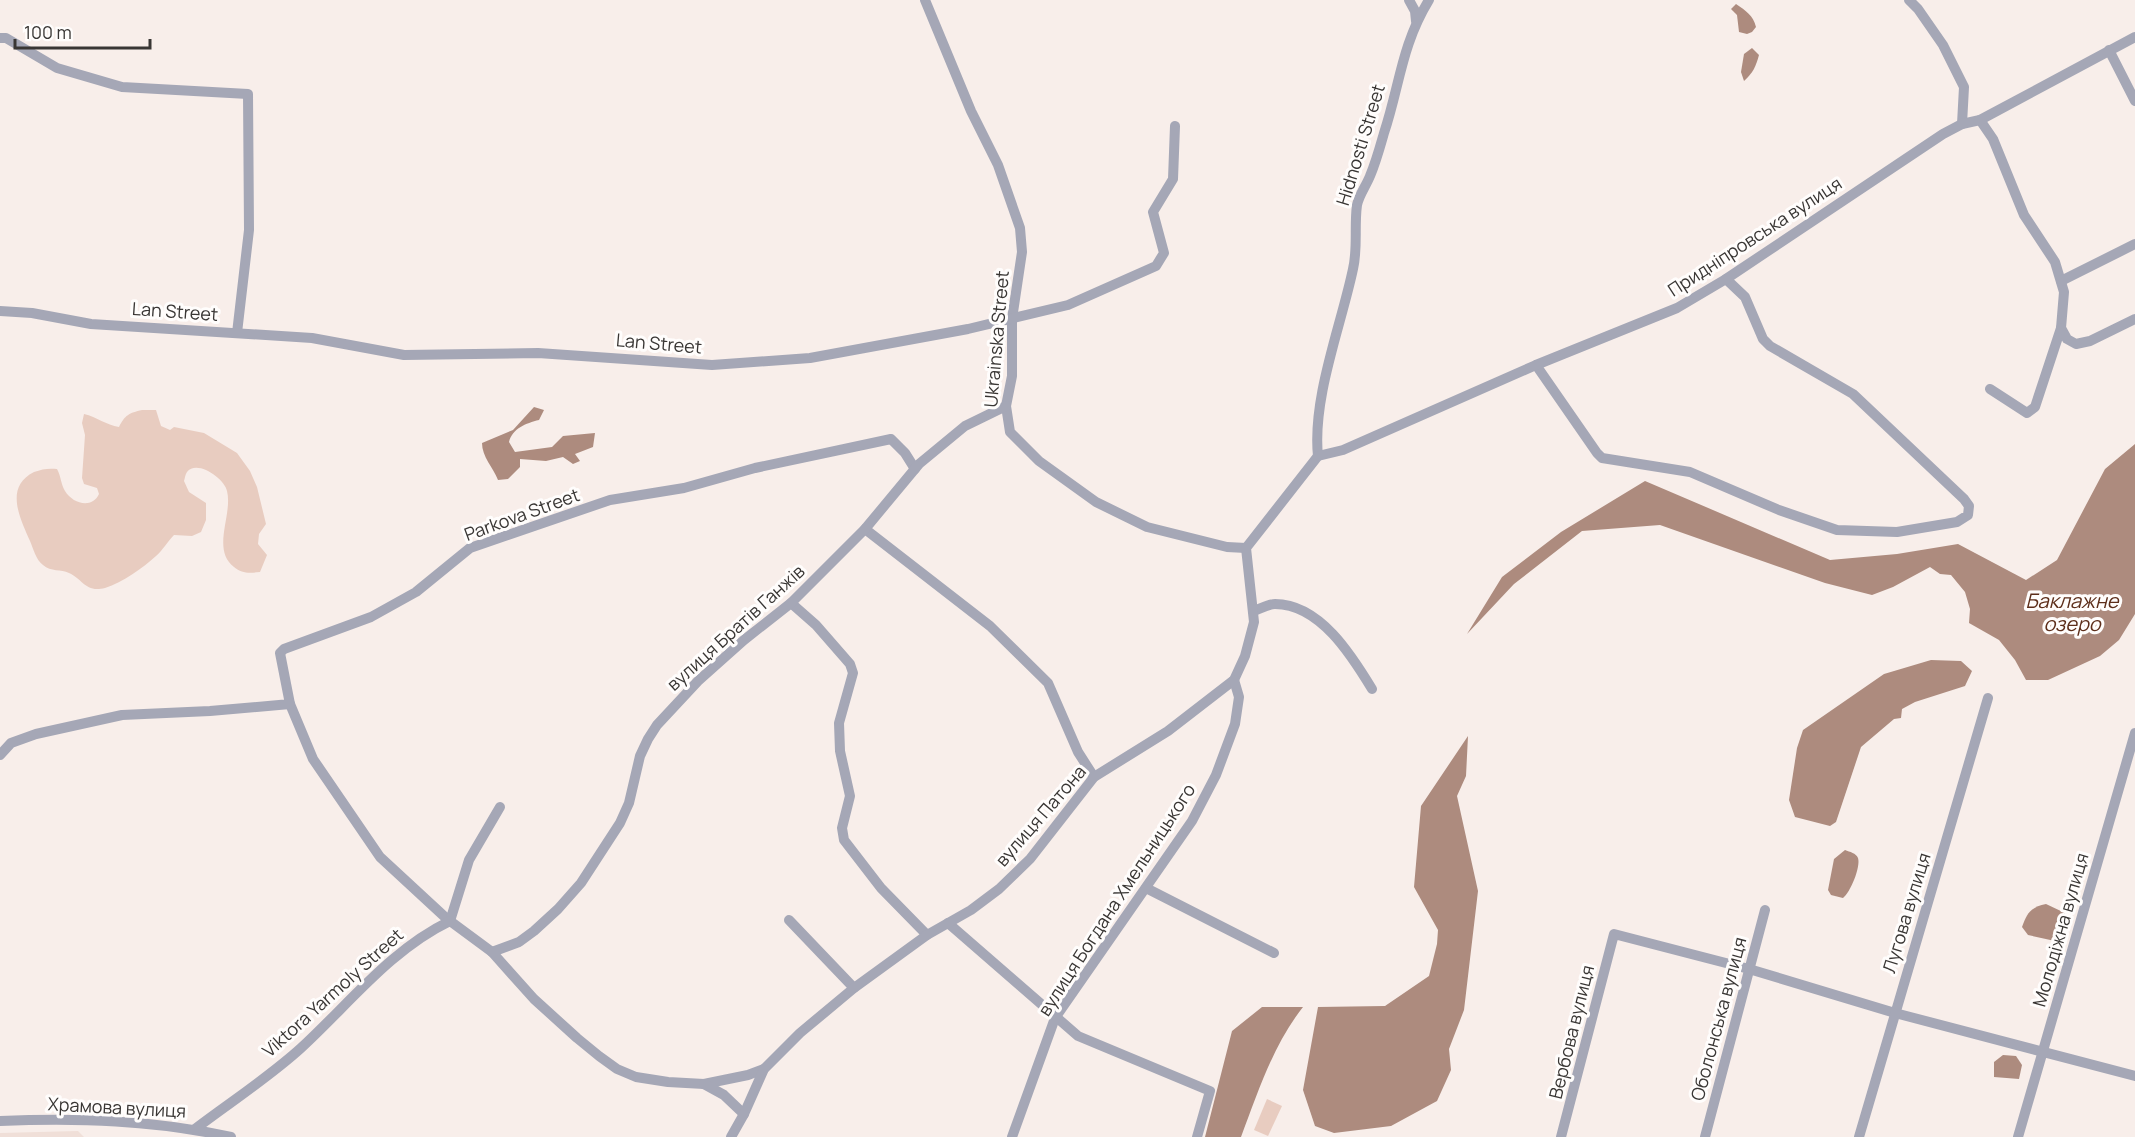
<svg xmlns="http://www.w3.org/2000/svg" width="2135" height="1137" viewBox="0 0 2135 1137" font-family="Manrope,sans-serif">
<rect width="100%" height="100%" fill="#f8eeea"/>
<path fill="#f0dfd8" d="M 78,1131 L 84,1137 L 0,1137 L 0,1133 Z"/>
<g fill="#e8ccc0">
<path d="M 142,410 L 156,410 L 161,426 L 170,430 L 174,427 L 204,433 L 237,453 L 250,471 L 257,487 L 266,524 L 259,534 L 258,544 L 267,555 L 260,572 C 250,573 242,574 234,567 C 211,549 233,515 227,491 C 225,479 197,459 187,472 C 185,475 185,478 184,481 L 189,492 L 206,503 L 206,520 L 201,532 L 192,536 L 174,535 C 167,542 163,550 156,556 C 143,568 123,582 105,588 C 85,593 83,579 69,573 C 61,569 51,572 43,565 C 36,560 33,548 30,541 C 20,518 4,487 34,472 C 42,469 49,468 57,469 C 61,476 61,485 65,491 C 73,504 92,509 99,494 L 97,488 L 84,484 L 82,478 L 85,435 L 82,423 L 84,414 C 97,417 106,425 119,427 C 125,415 129,413 142,410 Z"/>
<path d="M 1267,1099 L 1282,1106 L 1268,1136 L 1254,1130 Z"/>
</g>
<g fill="#ad8b7e">
<path d="M 1736,4 C 1746,11 1753,15 1756,27 L 1752,32 L 1747,34 L 1739,32 L 1737,15 L 1731,9 Z"/>
<path d="M 1752,48 L 1759,55 C 1756,66 1753,73 1744,81 L 1741,72 L 1744,54 Z"/>
<path d="M 534,407 L 544,410 L 539,420 C 526,423 512,429 509,442 L 515,452 L 552,447 L 563,436 L 595,433 L 593,447 L 575,454 L 580,461 L 573,464 L 563,457 L 546,461 L 520,459 L 520,467 L 508,479 L 498,480 C 493,467 482,457 482,443 L 513,430 Z"/>
<path d="M 2135,444 L 2135,614 L 2119,640 L 2100,656 L 2048,680 L 2026,680 L 2015,660 L 1999,640 L 1969,623 L 1970,609 L 1965,592 L 1951,575 L 1940,574 L 1930,567 L 1893,587 L 1872,595 L 1825,583 L 1660,525 L 1582,531 L 1514,584 L 1467,634 L 1502,577 L 1561,532 L 1645,481 L 1830,560 L 1897,554 L 1958,544 L 2026,580 L 2057,560 L 2105,469 Z"/>
<path d="M 1931,660 L 1961,661 L 1972,671 L 1965,686 L 1915,702 L 1902,709 L 1901,718 L 1894,719 L 1861,747 L 1836,822 L 1830,826 L 1795,817 L 1789,800 L 1797,748 L 1803,730 L 1884,674 Z"/>
<path d="M 1468,736 L 1466,776 L 1457,796 L 1478,891 L 1464,1010 L 1449,1049 L 1451,1070 L 1437,1101 L 1391,1126 L 1334,1133 L 1315,1126 L 1303,1090 L 1318,1007 L 1385,1006 L 1429,976 L 1437,944 L 1438,930 L 1414,887 L 1421,806 Z"/>
<path d="M 1845,850 C 1850,852 1856,853 1858,858 C 1861,867 1850,893 1843,898 L 1831,895 L 1828,890 L 1834,859 Z"/>
<path d="M 2046,904 L 2065,913 L 2065,926 L 2055,941 L 2028,935 L 2022,927 C 2027,913 2031,907 2046,904 Z"/>
<path d="M 1262,1007 L 1303,1007 C 1273,1045 1258,1092 1241,1137 L 1205,1137 L 1232,1031 Z"/>
<path d="M 2003,1055 L 2016,1056 L 2022,1065 L 2019,1079 L 1994,1077 L 1994,1062 Z"/>
</g>
<g fill="none" stroke-linecap="round" stroke-linejoin="round">
<g stroke="#a5a7b6" stroke-width="10">
<path d="M 925,0 L 971,111 L 998,165 L 1020,228 L 1022,252 L 1012,319 L 1012,376 L 1006,406 L 1010,432 L 1039,461 L 1096,502 L 1147,527 L 1227,547 L 1246,548"/>
<path d="M 1409,0 L 1415,11 L 1416,21"/>
<path d="M 1909,0 L 1918,9 L 1943,45 L 1964,87 L 1962,124"/>
<path d="M 0,38 L 6,38 L 57,68 L 122,87 L 248,94 L 249,230 L 237,333"/>
<path d="M 2109,50 L 2135,101"/>
<path d="M 1980,120 L 1993,139 L 2024,215 L 2055,262 L 2064,292 L 2061,328 L 2067,339 L 2076,344 L 2090,341 L 2135,319"/>
<path d="M 2061,281 L 2135,244"/>
<path d="M 0,311 L 32,313 L 91,324 L 312,338 L 404,355 L 538,353 L 712,365 L 810,358 L 968,329 L 1068,305 L 1156,266 L 1164,253 L 1153,212 L 1173,179 L 1175,126"/>
<path d="M 1536,365 L 1597,453 L 1602,458 L 1690,472 L 1779,510 L 1837,530 L 1897,532 L 1957,522 L 1968,515 L 1969,506 L 1964,499 L 1853,394 L 1770,346 L 1763,339 L 1745,297 L 1726,279"/>
<path d="M 1990,389 L 2027,413 L 2035,407 L 2061,328"/>
<path d="M 1318,456 C 1312,398 1341,326 1353,269 C 1358,248 1354,227 1357,205 C 1359,195 1366,186 1370,176 C 1376,162 1380,147 1384,133 C 1400,85 1401,46 1429,0"/>
<path d="M 865,529 L 990,626 L 1048,683 L 1078,752 L 1094,777"/>
<path d="M 791,603 L 816,625 L 850,664 L 853,673 L 839,723 L 840,751 L 850,796 L 842,828 L 844,840 L 881,888 L 927,935"/>
<path d="M 1253,611 C 1260,609 1268,604 1275,604 C 1320,604 1352,656 1372,689"/>
<path d="M 290,704 L 313,759 L 380,857 L 446,918 L 492,952 L 534,999 L 577,1038 L 599,1056 L 617,1069 L 636,1077 L 668,1082 L 704,1084 L 748,1075 L 764,1069"/>
<path d="M 0,755 L 11,743 L 36,734 L 122,715 L 210,711 L 290,704 L 280,653 L 284,649 L 371,617 L 416,592 L 470,548 L 610,500 L 684,488 L 755,468 L 891,439 L 905,453 L 915,469"/>
<path d="M 1146,888 L 1274,953"/>
<path d="M 789,920 L 854,988"/>
<path d="M 450,921 L 469,860 L 500,807"/>
<path d="M 948,923 L 1078,1036 L 1210,1091 L 1197,1137"/>
<path d="M 492,952 L 519,942 L 534,931 L 558,909 L 581,883 L 620,823 L 629,803 L 640,756 L 648,739 L 657,725 L 698,681 L 744,640 L 791,603 L 865,529 L 919,464 L 965,426 L 1006,406"/>
<path d="M 704,1084 L 724,1095 L 744,1114"/>
<path d="M 0,1121 C 79,1118 153,1120 231,1137"/>
<path d="M 195,1129 C 229,1103 268,1078 301,1048 C 349,1004 390,950 450,921"/>
<path d="M 731,1137 L 744,1114 L 764,1069 L 800,1033 L 854,988 L 927,935 L 971,910 L 999,889 L 1030,859 L 1094,777 L 1168,731 L 1234,680 L 1245,656 L 1254,622 L 1246,548 L 1318,456 L 1343,450 L 1536,365 L 1677,308 L 1726,279 L 1943,134 L 1962,124 L 1980,120 L 2135,37"/>
<path d="M 1012,1137 L 1055,1018 L 1192,821 L 1216,775 L 1235,724 L 1239,697 L 1234,680"/>
<path d="M 1561,1137 L 1614,934 L 1749,969 L 1895,1013 L 2135,1076"/>
<path d="M 1705,1137 L 1765,910"/>
<path d="M 1859,1137 L 1988,698"/>
<path d="M 2018,1137 L 2135,733"/>
</g>
</g>
<g text-anchor="middle" stroke-width="6" stroke-linejoin="round" paint-order="stroke">
<g font-size="18" fill="#393634" stroke="#fffdfc">
<text transform="translate(1361 145) rotate(-73)" y="6">Hidnosti Street</text>
<text transform="translate(1755 237) rotate(-33)" y="6">Придніпровська вулиця</text>
<text transform="translate(175 312) rotate(4)" y="6">Lan Street</text>
<text transform="translate(997 339) rotate(-85)" y="6">Ukrainska Street</text>
<text transform="translate(659 344) rotate(5)" y="6">Lan Street</text>
<text transform="translate(522 515) rotate(-20)" y="6">Parkova Street</text>
<text transform="translate(736 628) rotate(-42)" y="6">вулиця Братів Ганжів</text>
<text transform="translate(1041 816) rotate(-49)" y="6">вулиця Патона</text>
<text transform="translate(1117 900) rotate(-57)" y="6">вулиця Богдана Хмельницького</text>
<text transform="translate(1907 913) rotate(-73)" y="6">Лугова вулиця</text>
<text transform="translate(2061 930) rotate(-74)" y="6">Молодіжна вулиця</text>
<text transform="translate(333 993) rotate(-42)" y="6">Viktora Yarmoly Street</text>
<text transform="translate(1719 1019) rotate(-75)" y="6">Оболонська вулиця</text>
<text transform="translate(1572 1032) rotate(-76)" y="6">Вербова вулиця</text>
<text transform="translate(117 1108) rotate(3)" y="6">Храмова вулиця</text>
</g>
<g font-size="20" font-style="italic" fill="#5d2e1a" stroke="#fffdfc">
<text x="2072" y="608">Баклажне<tspan x="2072" dy="23">озеро</tspan></text>
</g>
</g>
<path d="M15 39v9h135v-9" fill="none" stroke="#393634" stroke-width="3"/>
<text x="24" y="39" font-size="18" fill="#393634" stroke="#fffdfc" stroke-width="4.5" paint-order="stroke">100 m</text>
</svg>
